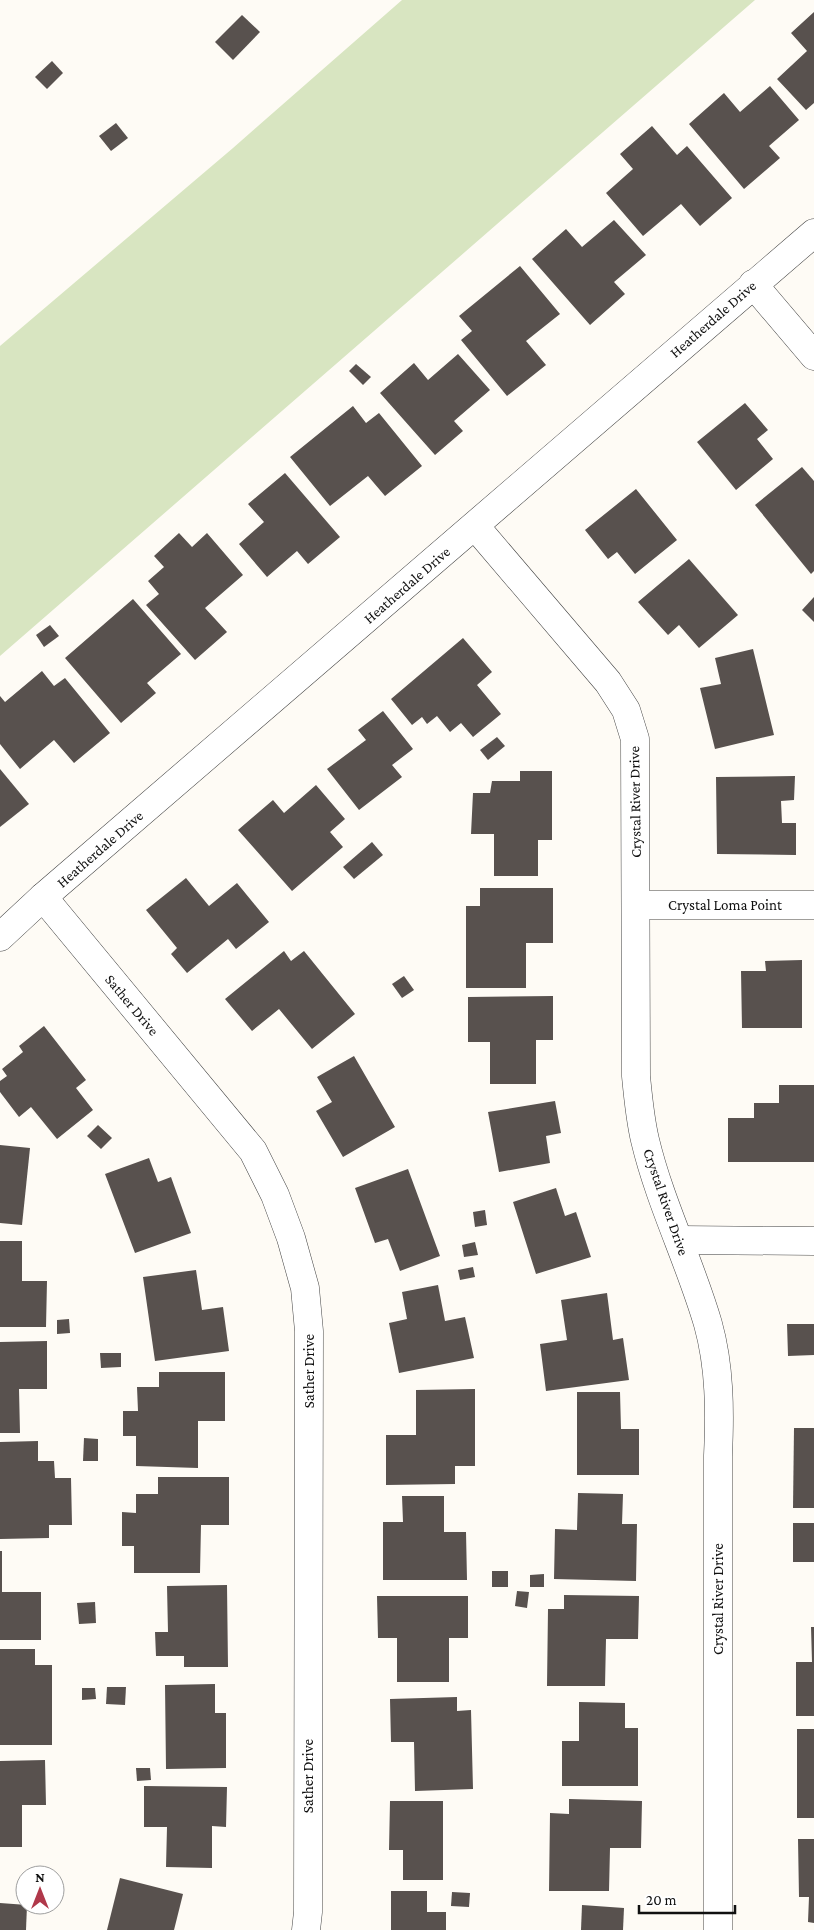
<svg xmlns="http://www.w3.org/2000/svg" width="814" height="1930" viewBox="0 0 814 1930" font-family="'Crimson Pro',serif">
<rect width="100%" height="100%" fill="#fefbf5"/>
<path fill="#d8e5c1" d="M 402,0 L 755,0 L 0,656 L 0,346 L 233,148 Z"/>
<g fill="#58514e">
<path d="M 814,12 L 814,103 L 806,110 L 777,79 L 807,51 L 791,33 Z"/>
<path d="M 242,15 L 260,32 L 233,60 L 215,42 Z"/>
<path d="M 52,61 L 63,73 L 47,89 L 35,77 Z"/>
<path d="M 770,86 L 799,120 L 769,146 L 780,158 L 744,189 L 689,124 L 724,93 L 740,112 Z"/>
<path d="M 116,123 L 128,138 L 111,151 L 99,136 Z"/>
<path d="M 652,126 L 677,155 L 687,146 L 732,198 L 700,226 L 681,204 L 643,236 L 606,193 L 633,169 L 620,154 Z"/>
<path d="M 614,220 L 646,255 L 614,282 L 625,294 L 590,325 L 532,259 L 566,229 L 582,247 Z"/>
<path d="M 520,266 L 560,314 L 526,341 L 546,365 L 507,396 L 461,340 L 472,331 L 459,316 Z"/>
<path d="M 458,354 L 490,390 L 454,421 L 463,431 L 435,455 L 380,393 L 414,363 L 428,380 Z"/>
<path d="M 356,364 L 371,377 L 363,385 L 349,371 Z"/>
<path d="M 745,403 L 768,430 L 757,439 L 773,459 L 736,490 L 697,442 Z"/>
<path d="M 353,406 L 366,423 L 379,413 L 422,466 L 385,496 L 368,476 L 330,506 L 290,457 Z"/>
<path d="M 802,467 L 814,481 L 814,571 L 811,574 L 755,505 Z"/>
<path d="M 285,473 L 340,537 L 308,564 L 297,551 L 267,577 L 239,544 L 264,522 L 248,504 Z"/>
<path d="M 636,489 L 677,540 L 635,574 L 617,552 L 608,559 L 585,530 Z"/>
<path d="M 179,533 L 192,547 L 207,533 L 243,575 L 205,608 L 227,632 L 195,660 L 146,605 L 159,594 L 148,581 L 164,567 L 154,556 Z"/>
<path d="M 689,559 L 738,615 L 699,648 L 679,625 L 668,635 L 638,602 Z"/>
<path d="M 814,597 L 814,622 L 802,610 Z"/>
<path d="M 133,599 L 181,654 L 147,683 L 156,693 L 121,723 L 65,658 Z"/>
<path d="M 50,625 L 59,636 L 44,647 L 36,635 Z"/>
<path d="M 463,638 L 492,672 L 477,685 L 501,714 L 473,737 L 461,723 L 450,732 L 437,716 L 427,724 L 422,717 L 412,725 L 391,699 Z"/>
<path d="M 753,649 L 774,735 L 715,749 L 700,688 L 721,684 L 715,658 Z"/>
<path d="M 42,671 L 54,686 L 65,678 L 110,733 L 74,763 L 54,740 L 20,769 L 0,744 L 0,696 L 5,702 Z"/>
<path d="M 383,711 L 413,749 L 392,765 L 402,777 L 359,810 L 327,769 L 366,740 L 358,730 Z"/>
<path d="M 497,737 L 505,746 L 488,760 L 480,750 Z"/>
<path d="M 0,769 L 29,804 L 0,827 Z"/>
<path d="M 520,771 L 552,771 L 552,840 L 538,840 L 538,876 L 494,876 L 494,834 L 471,834 L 473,793 L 490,793 L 492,781 L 520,781 Z"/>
<path d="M 795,776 L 794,800 L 781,801 L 782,823 L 796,823 L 796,855 L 717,854 L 716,777 Z"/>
<path d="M 316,785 L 345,819 L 330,832 L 343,847 L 292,891 L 238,830 L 273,800 L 284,813 Z"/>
<path d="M 372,842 L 383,855 L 354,879 L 343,867 Z"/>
<path d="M 186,878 L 209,906 L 237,883 L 269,922 L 236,949 L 228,939 L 187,973 L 171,954 L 177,948 L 146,910 Z"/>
<path d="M 480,888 L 553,888 L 553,943 L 526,943 L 526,988 L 466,988 L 466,906 L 480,906 Z"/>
<path d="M 284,951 L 291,961 L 304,951 L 355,1014 L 312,1049 L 279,1009 L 252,1031 L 225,999 Z"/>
<path d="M 802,960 L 802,1028 L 742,1028 L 741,971 L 766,971 L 765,961 Z"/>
<path d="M 404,976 L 414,990 L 402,998 L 392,984 Z"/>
<path d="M 553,996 L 553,1040 L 536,1040 L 536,1084 L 490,1084 L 490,1042 L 468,1042 L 468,997 Z"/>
<path d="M 44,1026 L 86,1080 L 76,1088 L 93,1110 L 57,1139 L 31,1107 L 19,1117 L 0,1092 L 0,1081 L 7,1076 L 2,1069 L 23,1052 L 19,1046 Z"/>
<path d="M 354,1056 L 395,1127 L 343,1157 L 316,1111 L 332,1102 L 317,1077 Z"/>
<path d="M 779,1085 L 814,1085 L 814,1162 L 728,1162 L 728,1118 L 754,1118 L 754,1103 L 779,1103 Z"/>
<path d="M 555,1101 L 561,1133 L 546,1136 L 550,1163 L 499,1172 L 488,1112 Z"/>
<path d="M 98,1125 L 112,1138 L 101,1149 L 87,1136 Z"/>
<path d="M 0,1145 L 30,1148 L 22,1225 L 0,1223 Z"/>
<path d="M 149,1158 L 158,1182 L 171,1177 L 191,1233 L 135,1253 L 105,1174 Z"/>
<path d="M 408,1169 L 440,1256 L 400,1271 L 388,1239 L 375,1243 L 355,1188 Z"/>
<path d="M 556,1188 L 565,1216 L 576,1212 L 591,1257 L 536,1274 L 513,1202 Z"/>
<path d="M 485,1210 L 487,1225 L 475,1227 L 473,1212 Z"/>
<path d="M 0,1241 L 22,1241 L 22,1281 L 47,1281 L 46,1327 L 0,1327 Z"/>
<path d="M 475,1242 L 478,1255 L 464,1257 L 462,1245 Z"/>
<path d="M 473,1267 L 475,1277 L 460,1280 L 458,1270 Z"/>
<path d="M 196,1270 L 202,1310 L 223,1307 L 229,1351 L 155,1361 L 143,1277 Z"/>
<path d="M 438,1285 L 445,1321 L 465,1317 L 474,1358 L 399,1373 L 389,1323 L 407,1319 L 402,1292 Z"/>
<path d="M 607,1293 L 613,1340 L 623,1338 L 629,1380 L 546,1391 L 540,1344 L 567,1340 L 561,1300 Z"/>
<path d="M 69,1319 L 70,1333 L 57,1334 L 57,1320 Z"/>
<path d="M 787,1324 L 814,1324 L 814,1355 L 788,1356 Z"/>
<path d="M 47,1341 L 47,1389 L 19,1389 L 20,1433 L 0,1433 L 0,1342 Z"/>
<path d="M 100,1353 L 121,1353 L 121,1367 L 101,1368 Z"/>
<path d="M 159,1372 L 225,1372 L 225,1421 L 198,1421 L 198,1468 L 136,1466 L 136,1436 L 123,1436 L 123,1411 L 138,1411 L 137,1387 L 159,1387 Z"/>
<path d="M 475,1389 L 475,1466 L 455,1466 L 455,1484 L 386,1485 L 386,1435 L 416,1435 L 416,1390 Z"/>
<path d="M 577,1392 L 620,1392 L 621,1429 L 639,1429 L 639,1475 L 577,1475 Z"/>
<path d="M 794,1428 L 814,1428 L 814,1508 L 793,1508 Z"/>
<path d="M 84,1438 L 98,1439 L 98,1461 L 83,1461 Z"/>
<path d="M 38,1441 L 38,1461 L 54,1461 L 55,1478 L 71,1478 L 72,1525 L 49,1525 L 49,1538 L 0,1539 L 0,1442 Z"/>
<path d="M 158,1477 L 229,1477 L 229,1525 L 201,1525 L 200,1573 L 134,1573 L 134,1546 L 122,1546 L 122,1512 L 136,1513 L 136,1494 L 158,1494 Z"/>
<path d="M 578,1493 L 623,1494 L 622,1524 L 637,1524 L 636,1581 L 554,1579 L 555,1529 L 577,1530 Z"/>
<path d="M 402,1496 L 444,1496 L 444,1532 L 466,1532 L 467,1580 L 383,1580 L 383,1522 L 403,1522 Z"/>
<rect x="793" y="1523" width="21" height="39"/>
<path d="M 0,1551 L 2,1551 L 2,1592 L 41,1592 L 41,1640 L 0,1640 Z"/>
<rect x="492" y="1571" width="16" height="16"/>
<path d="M 544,1574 L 544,1587 L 530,1587 L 530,1575 Z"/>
<path d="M 227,1585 L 228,1667 L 184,1667 L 184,1656 L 156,1656 L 155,1632 L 168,1632 L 167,1586 Z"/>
<path d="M 517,1591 L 529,1592 L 527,1608 L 515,1606 Z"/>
<path d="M 564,1595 L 639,1596 L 638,1639 L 606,1639 L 605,1686 L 547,1686 L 548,1609 L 564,1609 Z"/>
<path d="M 377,1596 L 468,1596 L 468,1638 L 449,1638 L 449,1682 L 397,1682 L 397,1638 L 378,1638 Z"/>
<path d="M 95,1602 L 96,1623 L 79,1624 L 77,1603 Z"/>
<path d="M 811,1627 L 814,1627 L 814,1716 L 796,1716 L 796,1662 L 812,1662 Z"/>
<path d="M 0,1649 L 35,1649 L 35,1665 L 52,1665 L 52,1745 L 0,1745 Z"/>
<path d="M 215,1684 L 215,1713 L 226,1713 L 226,1768 L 166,1769 L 165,1685 Z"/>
<path d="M 107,1687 L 126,1687 L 125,1705 L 106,1704 Z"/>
<path d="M 82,1688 L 95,1688 L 96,1699 L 82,1700 Z"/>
<path d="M 457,1697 L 457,1711 L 471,1710 L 473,1789 L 415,1791 L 414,1742 L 391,1742 L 390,1699 Z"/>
<path d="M 579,1702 L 625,1703 L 625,1728 L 638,1728 L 638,1786 L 562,1786 L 562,1741 L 579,1741 Z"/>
<rect x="797" y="1729" width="17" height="89"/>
<path d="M 45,1760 L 46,1805 L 22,1805 L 22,1847 L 0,1847 L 0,1761 Z"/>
<path d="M 136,1768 L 150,1768 L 151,1780 L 137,1781 Z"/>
<path d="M 144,1786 L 227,1787 L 226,1827 L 212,1826 L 212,1868 L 166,1867 L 167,1827 L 144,1827 Z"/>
<path d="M 569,1799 L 642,1801 L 641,1848 L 610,1848 L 609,1891 L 549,1891 L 550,1813 L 569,1814 Z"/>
<path d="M 390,1801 L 443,1801 L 443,1880 L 403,1880 L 403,1850 L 389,1850 Z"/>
<path d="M 798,1839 L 814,1839 L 814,1923 L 808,1922 L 809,1897 L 799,1897 Z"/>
<path d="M 120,1878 L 183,1894 L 174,1930 L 107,1930 Z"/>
<rect x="55" y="1881" width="5" height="18"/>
<path d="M 391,1891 L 427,1891 L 427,1912 L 446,1912 L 446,1930 L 391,1930 Z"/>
<path d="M 452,1892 L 470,1893 L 469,1907 L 451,1906 Z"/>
<path d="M 0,1903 L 27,1905 L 26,1930 L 0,1930 Z"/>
<path d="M 582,1905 L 624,1908 L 623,1930 L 581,1930 Z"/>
</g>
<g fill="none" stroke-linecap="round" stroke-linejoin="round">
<defs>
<g id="minor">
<path d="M 753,284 L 814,356"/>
<path d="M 475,526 L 608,682 L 626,710 L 635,739 L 636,1076 C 638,1097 640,1119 645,1140 C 660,1203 690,1262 708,1324 C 720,1367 720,1412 718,1456 L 718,1930"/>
<path d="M 43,897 L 253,1151 L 275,1195 L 291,1238 L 305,1288 L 309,1331 L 308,1912 L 306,1930"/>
<path d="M 636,905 L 814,905"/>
<path d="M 0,937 L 43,897 L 814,233"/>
<path d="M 679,1240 L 814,1241"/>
</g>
</defs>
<use href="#minor" stroke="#434343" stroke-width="29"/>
<use href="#minor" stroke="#fff" stroke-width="28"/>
</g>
<g text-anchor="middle" stroke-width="5" stroke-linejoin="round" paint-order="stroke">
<g font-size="15" fill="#101010" stroke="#fff">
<text transform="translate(713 319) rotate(-41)" y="5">Heatherdale Drive</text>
<text transform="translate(407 585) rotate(-41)" y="5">Heatherdale Drive</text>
<text transform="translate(635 802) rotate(-91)" y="5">Crystal River Drive</text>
<text transform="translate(100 849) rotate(-41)" y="5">Heatherdale Drive</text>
<text x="725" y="910">Crystal Loma Point</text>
<text transform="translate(132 1005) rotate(50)" y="5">Sather Drive</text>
<text transform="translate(666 1202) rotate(71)" y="5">Crystal River Drive</text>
<text transform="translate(309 1371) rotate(-90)" y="5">Sather Drive</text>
<text transform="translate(718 1599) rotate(-90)" y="5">Crystal River Drive</text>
<text transform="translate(308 1776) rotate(-90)" y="5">Sather Drive</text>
</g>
</g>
<g transform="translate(40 1890)"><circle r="24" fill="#ffffff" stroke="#9f9f9f"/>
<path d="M0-4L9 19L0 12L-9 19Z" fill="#b0384a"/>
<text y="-8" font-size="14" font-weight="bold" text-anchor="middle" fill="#101010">N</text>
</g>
<path d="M639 1905v8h96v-8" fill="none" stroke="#101010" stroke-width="2.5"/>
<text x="646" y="1905" font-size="15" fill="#101010" stroke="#ffffff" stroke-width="4" paint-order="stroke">20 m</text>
</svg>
